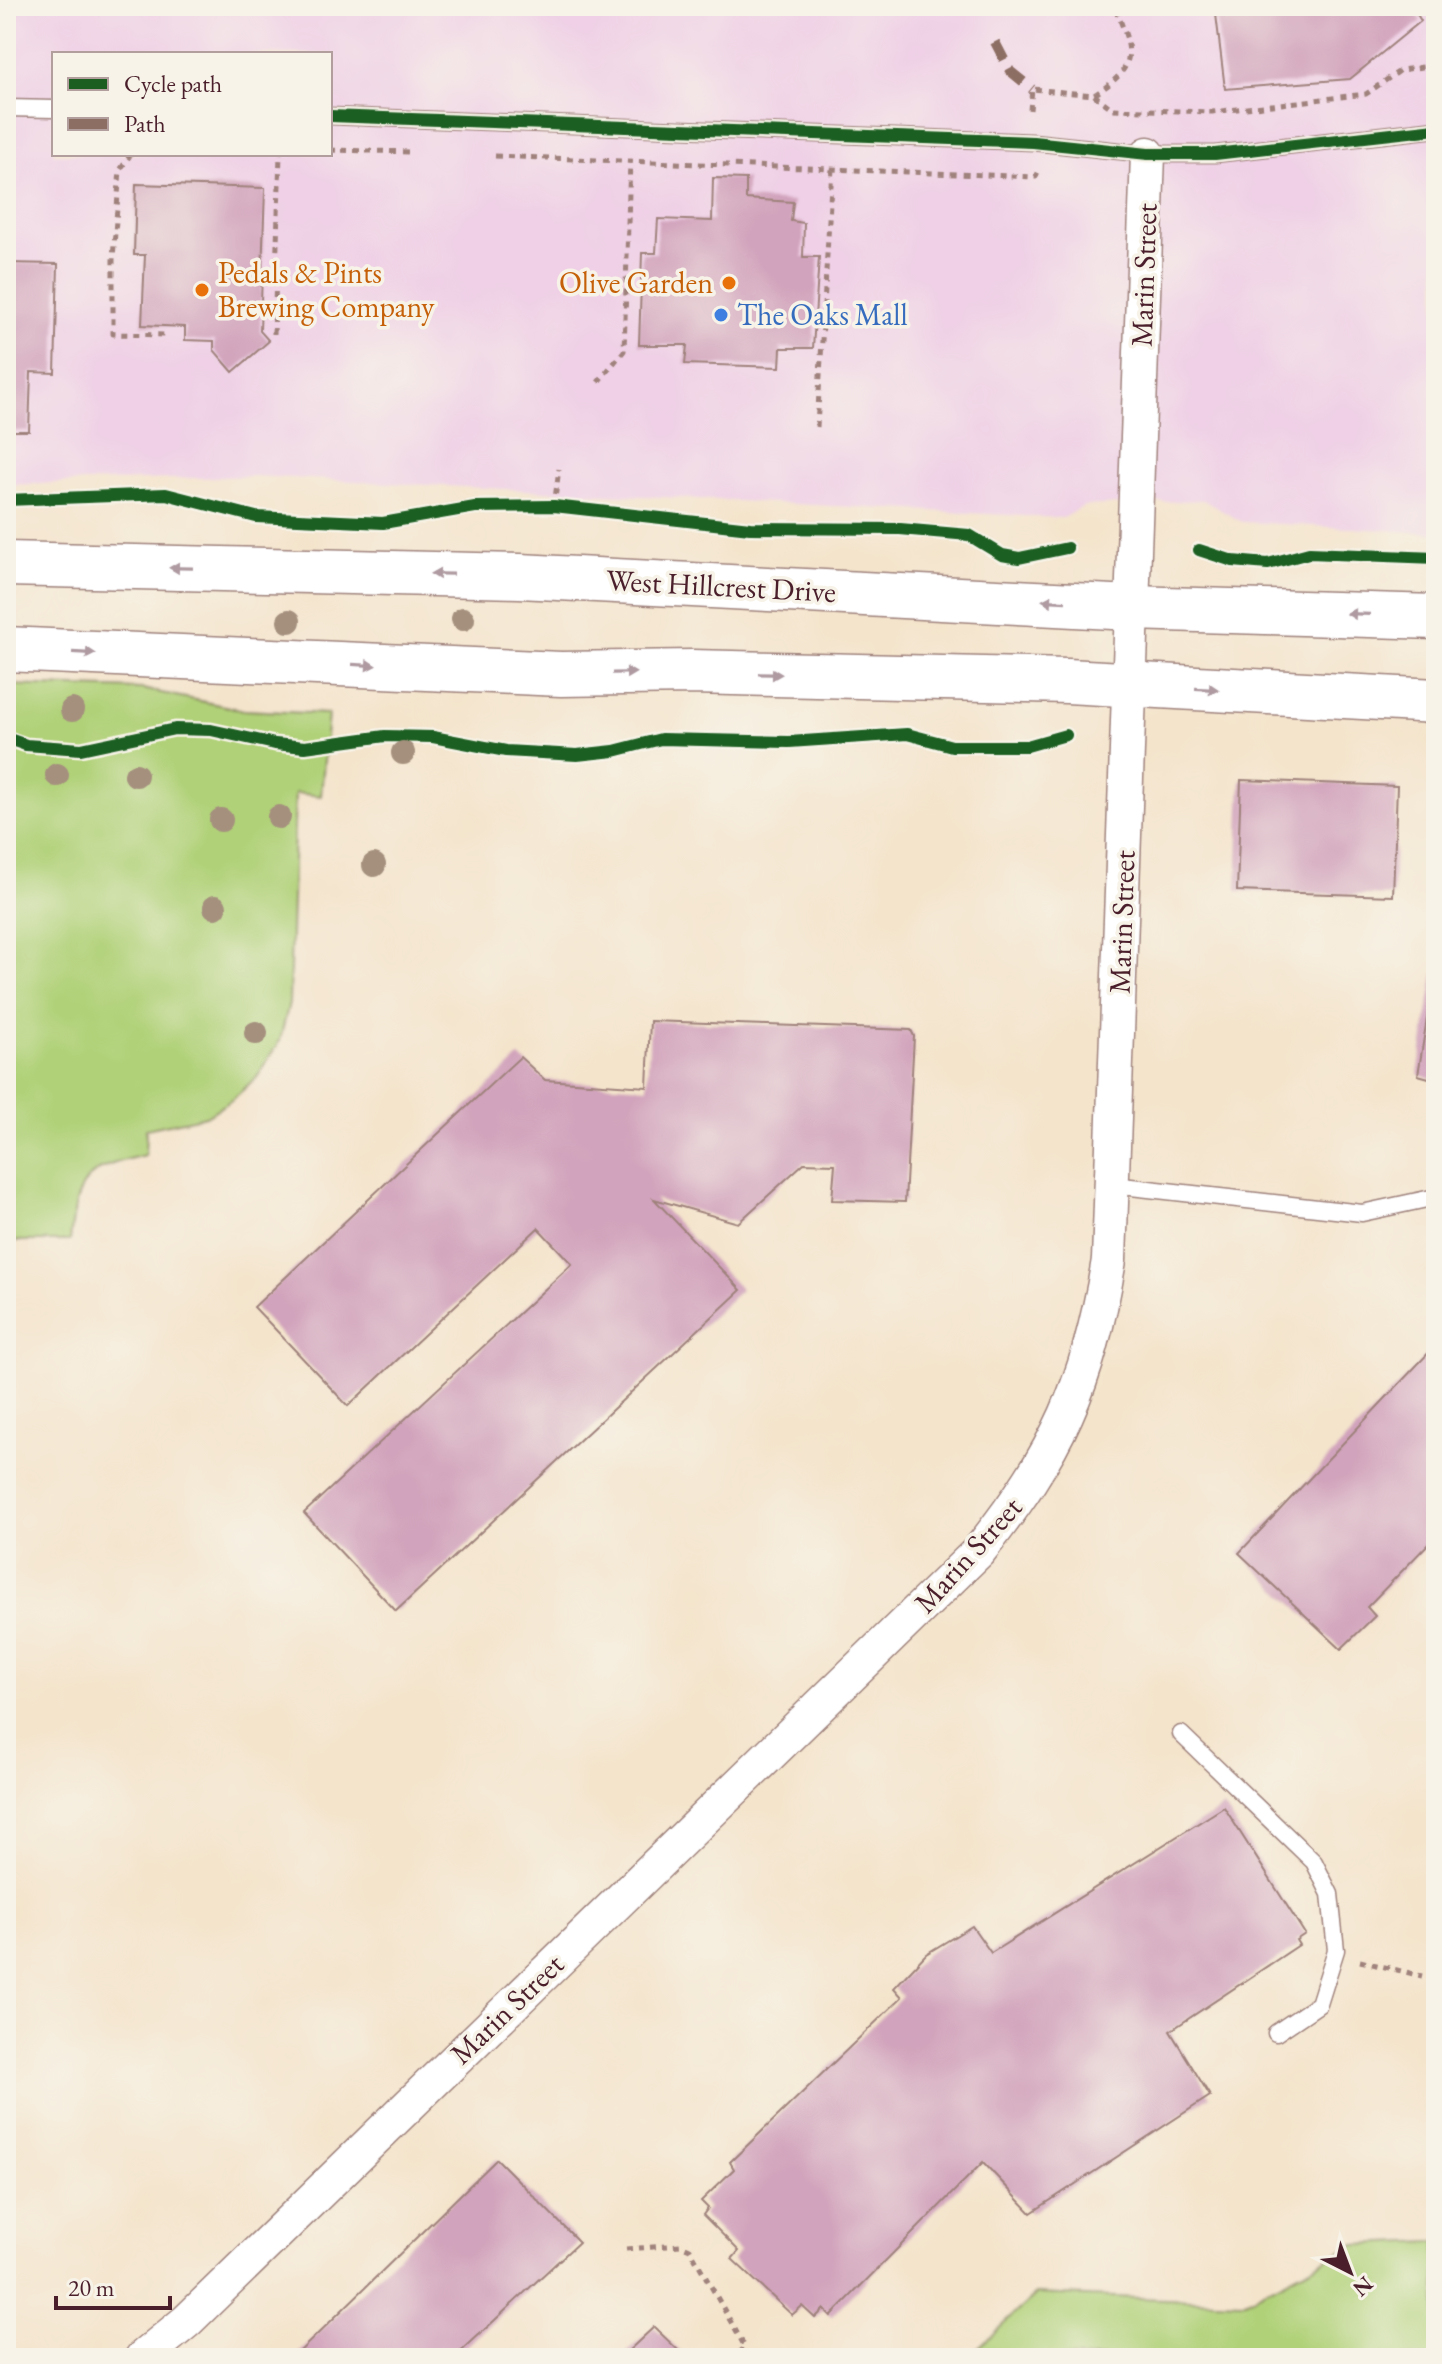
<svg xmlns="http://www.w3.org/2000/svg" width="1442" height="2364" viewBox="0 0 1442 2364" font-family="'EB Garamond',serif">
<rect width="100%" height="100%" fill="#f7f3e8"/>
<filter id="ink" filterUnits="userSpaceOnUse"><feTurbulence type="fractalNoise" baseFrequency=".0125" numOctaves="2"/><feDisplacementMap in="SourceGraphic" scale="16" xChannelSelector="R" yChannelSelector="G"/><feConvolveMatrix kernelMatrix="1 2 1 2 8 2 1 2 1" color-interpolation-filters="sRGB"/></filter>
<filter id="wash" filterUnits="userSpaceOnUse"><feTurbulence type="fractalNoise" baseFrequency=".006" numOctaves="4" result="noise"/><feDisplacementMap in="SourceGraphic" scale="32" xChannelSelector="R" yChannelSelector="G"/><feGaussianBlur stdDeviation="1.8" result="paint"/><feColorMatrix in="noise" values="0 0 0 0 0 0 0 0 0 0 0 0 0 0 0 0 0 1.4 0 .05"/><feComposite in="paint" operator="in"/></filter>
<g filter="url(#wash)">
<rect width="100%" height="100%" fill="#f4e4cc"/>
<path fill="#efd0e6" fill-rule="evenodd" d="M 6,6 L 1436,6 L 1436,533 L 1242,522 L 1203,500 L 1084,506 L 1063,518 L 254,476 L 6,485 ZM 54,54 L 330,54 L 330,154 L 54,154 Z"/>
<g fill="#b0d178" stroke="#7d7852" stroke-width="2">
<path d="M 6,685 L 142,689 L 244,710 L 328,714 L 321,796 L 295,793 L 289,1003 L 280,1040 L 258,1076 L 233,1099 L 206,1116 L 146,1129 L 145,1155 C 84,1169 77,1178 70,1241 L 6,1241 Z"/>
<path d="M 1436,2241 L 1436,2358 L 967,2358 L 1036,2294 L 1243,2302 L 1355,2244 Z"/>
</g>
<g id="blocks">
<g fill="#d1a3bc">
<path d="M 1215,6 L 1412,6 L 1421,21 L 1350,79 L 1225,89 Z"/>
<path d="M 713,178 L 746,179 L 746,199 L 793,202 L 791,221 L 804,223 L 803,257 L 819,257 L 813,348 L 781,348 L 780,367 L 685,364 L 687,345 L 639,345 L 642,253 L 656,253 L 658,219 L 712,221 Z"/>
<path d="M 136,184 L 265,188 L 260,331 L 269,341 L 233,372 L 214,350 L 214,341 L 185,340 L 185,327 L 142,325 L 145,255 L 134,255 Z"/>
<path d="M 6,263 L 58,264 L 55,373 L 31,372 L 29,431 L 6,431 Z"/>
<path d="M 1241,780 L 1397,786 L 1393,896 L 1237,891 Z"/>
<path d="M 1434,974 L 1436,975 L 1436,1080 L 1418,1075 Z"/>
<path d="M 650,1021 L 911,1030 L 914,1036 L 905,1202 L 832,1200 L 835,1164 L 804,1163 L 738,1223 L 654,1199 L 741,1290 L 396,1611 L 304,1513 L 572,1264 L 538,1228 L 348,1406 L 254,1307 L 520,1057 L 545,1080 L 647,1087 Z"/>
<path d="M 1436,1345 L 1436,1545 L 1431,1541 L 1367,1607 L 1375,1616 L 1341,1649 L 1239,1553 Z"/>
<path d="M 1224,1807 L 1305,1934 L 1296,1940 L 1299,1945 L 1170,2031 L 1210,2096 L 1031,2213 L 983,2162 L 831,2316 L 824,2309 L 815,2318 L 802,2306 L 792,2315 L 732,2259 L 739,2251 L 703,2215 L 708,2208 L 701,2201 L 734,2169 L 730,2162 L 902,1997 L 894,1988 L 926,1954 L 972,1926 L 991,1953 Z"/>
<path d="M 497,2159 L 579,2242 L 454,2358 L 293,2358 Z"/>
<path d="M 654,2327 L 680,2352 L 674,2358 L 631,2358 L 626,2353 Z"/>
</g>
</g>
</g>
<g filter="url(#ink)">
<use href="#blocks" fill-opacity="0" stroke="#9f827c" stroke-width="2"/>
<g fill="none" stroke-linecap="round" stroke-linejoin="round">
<defs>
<g id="lane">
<path d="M 6,108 L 54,109"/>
<path d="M 330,116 L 1033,142 L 1148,154 L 1215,154 L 1436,129"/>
<path d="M 1113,1185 L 1362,1213 L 1436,1197"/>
<path d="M 1181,1734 L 1314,1862 L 1330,1894 L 1336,1950 L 1319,2004 L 1276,2033"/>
</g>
<path id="street" d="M 142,2358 L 187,2321 L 979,1551 C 1058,1451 1088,1387 1109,1260 L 1148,154"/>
<g id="secondary">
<path d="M 6,564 L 520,576 L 1132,608 L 1436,617"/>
<path d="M 6,649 L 561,674 L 692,672 L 1067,681 L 1436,701"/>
</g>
</defs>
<use href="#lane" stroke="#9f827c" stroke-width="19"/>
<use href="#street" stroke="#9f827c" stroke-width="37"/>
<use href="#secondary" stroke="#9f827c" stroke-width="47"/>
<g stroke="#9f827c" stroke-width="5" stroke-dasharray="6 6" stroke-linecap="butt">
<path d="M 1094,95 L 1113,109 L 1212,112 L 1366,94 L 1401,70 L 1436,65"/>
<path d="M 1030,110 L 1032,89 L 1094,95 C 1139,66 1134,52 1114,6"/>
<path d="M 330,150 L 412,152"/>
<path d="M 131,154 L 120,170 L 113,258 L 113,334 L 166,335"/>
<path d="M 495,156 L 1036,177 L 1040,169"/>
<path d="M 274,334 L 280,154"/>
<path d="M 598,382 L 624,351 L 630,160"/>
<path d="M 817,427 L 832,168"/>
<path d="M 554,506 L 559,469"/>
<path d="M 1360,1961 L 1422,1976"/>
<path d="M 626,2249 L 680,2245 L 690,2249 L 745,2347 L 734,2358"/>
</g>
<use href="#lane" stroke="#fff" stroke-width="16"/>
<use href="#street" stroke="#fff" stroke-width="34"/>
<use href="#secondary" stroke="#fff" stroke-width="44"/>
<path stroke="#8d6e63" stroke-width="10" stroke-dasharray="20 10" stroke-linecap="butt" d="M 995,42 L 1010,71 L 1032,89"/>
<defs>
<g id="cycleway">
<path d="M 330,116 L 1033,142 L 1148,154 L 1215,154 L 1436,129"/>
<path d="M 6,500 L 166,494 L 256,517 L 383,523 L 475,507 L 554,506 L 750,528 L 900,529 L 969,535 L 1002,555 L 1019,558 L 1067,548"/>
<path d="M 1199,550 L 1233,561 L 1268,564 L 1309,553 L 1436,558"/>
<path d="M 6,738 L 26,745 L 81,749 L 175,729 L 211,730 L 275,744 L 305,747 L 385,736 L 433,737 L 506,751 L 577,755 L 614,751 L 661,739 L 789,742 L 907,734 L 952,746 L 1027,746 L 1066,735"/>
</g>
</defs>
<use href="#cycleway" stroke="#f7f3e8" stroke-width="17"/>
<use href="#cycleway" stroke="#1b5e20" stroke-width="12"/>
</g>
<g fill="#a5907e">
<circle cx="463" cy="619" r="12"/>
<circle cx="289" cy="621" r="12"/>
<circle cx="72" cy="710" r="12"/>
<circle cx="403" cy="753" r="12"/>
<circle cx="57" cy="775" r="12"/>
<circle cx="136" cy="775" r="12"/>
<circle cx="279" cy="817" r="12"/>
<circle cx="221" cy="820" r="12"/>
<circle cx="374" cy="865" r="12"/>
<circle cx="215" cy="907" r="12"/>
<circle cx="256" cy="1033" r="12"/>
</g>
<defs><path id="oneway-solid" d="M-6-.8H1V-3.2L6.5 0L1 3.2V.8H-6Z" transform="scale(2)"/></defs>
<g fill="#ae9aa0">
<use href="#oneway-solid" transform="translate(181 568) rotate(-179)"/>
<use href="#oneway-solid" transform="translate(442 574) rotate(-179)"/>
<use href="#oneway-solid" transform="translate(1054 601) rotate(-177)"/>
<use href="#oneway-solid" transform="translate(1358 614) rotate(-178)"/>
<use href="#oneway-solid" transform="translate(84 653) rotate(3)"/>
<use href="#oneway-solid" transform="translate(364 665) rotate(3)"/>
<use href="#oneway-solid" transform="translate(624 673) rotate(-1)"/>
<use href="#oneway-solid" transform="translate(770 674) rotate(1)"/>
<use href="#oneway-solid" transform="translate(1207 689) rotate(3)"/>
</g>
</g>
<g fill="#e8710a" stroke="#f7f3e8" stroke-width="3">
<circle cx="729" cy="283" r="8"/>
<circle cx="202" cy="290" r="8"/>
</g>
<circle fill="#3f7fe0" stroke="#f7f3e8" stroke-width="3" cx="721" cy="315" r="8"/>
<g text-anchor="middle" stroke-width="7" stroke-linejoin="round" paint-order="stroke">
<g font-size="30" fill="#c56008" stroke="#f7f3e8" text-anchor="start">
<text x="218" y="283">Pedals &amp; Pints<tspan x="218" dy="34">Brewing Company</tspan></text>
<text x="713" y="293" text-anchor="end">Olive Garden</text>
</g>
<g font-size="30" fill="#4a1f2b" stroke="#f7f3e8">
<text transform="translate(1144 275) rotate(-88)" y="10">Marin Street</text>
<text transform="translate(721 586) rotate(3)" y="10">West Hillcrest Drive</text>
<text transform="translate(1122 922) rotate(-88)" y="10">Marin Street</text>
<text transform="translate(968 1555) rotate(-48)" y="10">Marin Street</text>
<text transform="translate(507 2009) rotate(-44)" y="10">Marin Street</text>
</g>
<g font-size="30" fill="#366cbe" stroke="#f7f3e8" text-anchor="start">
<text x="737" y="325">The Oaks Mall</text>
</g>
</g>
<rect width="1442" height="2364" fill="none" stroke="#f7f3e8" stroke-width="32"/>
<rect x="52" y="52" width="280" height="104" fill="#f7f3e8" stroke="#b29e9c" stroke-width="2"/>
<rect x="68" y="78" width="40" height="12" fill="#1b5e20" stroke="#b29e9c" stroke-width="2"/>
<text x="124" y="92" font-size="24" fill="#4a1f2b">Cycle path</text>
<rect x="68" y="118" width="40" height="12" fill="#8d6e63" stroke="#b29e9c" stroke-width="2"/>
<text x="124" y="132" font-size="24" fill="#4a1f2b">Path</text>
<g transform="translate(1350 2272) rotate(138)" stroke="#f7f3e8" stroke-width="6" paint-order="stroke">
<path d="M0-6L14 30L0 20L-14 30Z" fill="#4a1f2b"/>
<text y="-12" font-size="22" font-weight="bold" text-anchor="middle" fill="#4a1f2b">N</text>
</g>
<path d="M56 2296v12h114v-12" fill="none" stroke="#4a1f2b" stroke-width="4"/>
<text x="68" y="2296" font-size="24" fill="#4a1f2b" stroke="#f7f3e8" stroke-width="6" paint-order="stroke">20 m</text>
</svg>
